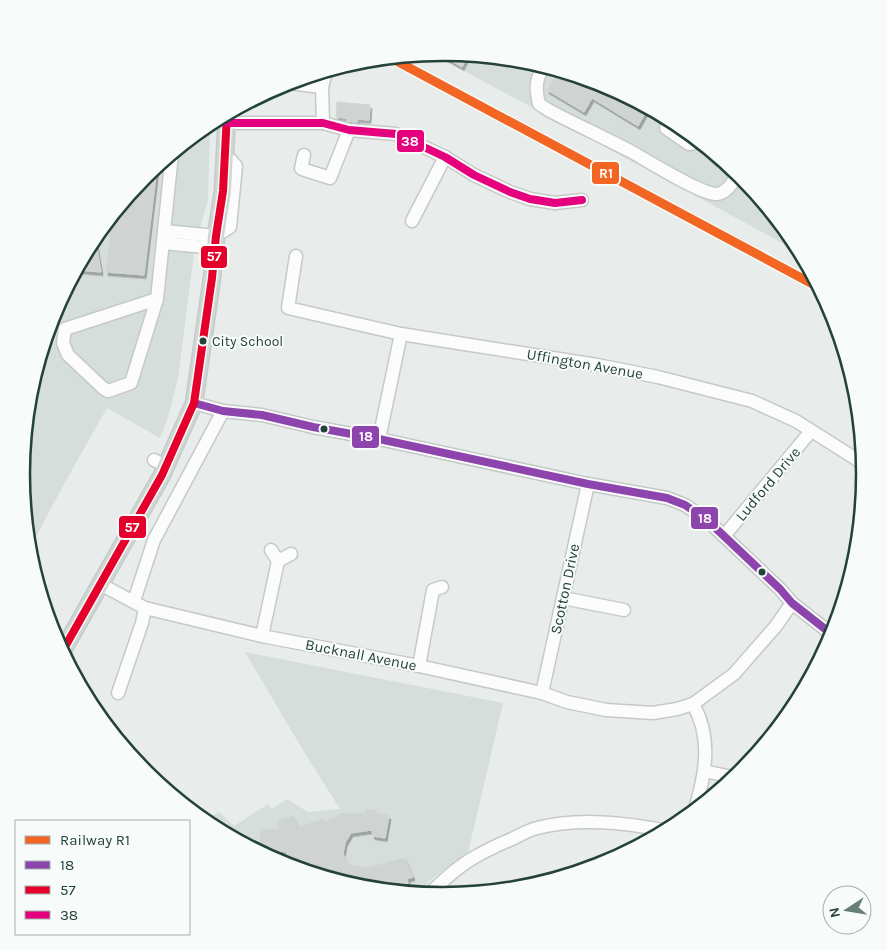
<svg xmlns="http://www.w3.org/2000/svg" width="887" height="950" viewBox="0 0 887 950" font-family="Karla,sans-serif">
<defs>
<filter id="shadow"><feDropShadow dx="2" dy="3.5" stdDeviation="0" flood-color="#0004"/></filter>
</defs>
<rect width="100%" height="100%" fill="#e8edeb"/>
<g fill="#d6dedb">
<path d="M 444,53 L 526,61 L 605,85 L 678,124 L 742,177 L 795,241 L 801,253 L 433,54 Z"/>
<path d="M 210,123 L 208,200 L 195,246 L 178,378 L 168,417 L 160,438 L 107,408 L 64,484 L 29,550 L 21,475 L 29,392 L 54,313 L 93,240 L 145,176 Z"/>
<path d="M 245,652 L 503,703 L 468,853 L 438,874 L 415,894 L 361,889 L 282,865 L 209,826 L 203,821 L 219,812 L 234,826 L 268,804 L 272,809 L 287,799 L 308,812 L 340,809 L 304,752 Z"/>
</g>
<g fill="#cfd4d2" stroke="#d1d6d4" filter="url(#shadow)">
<path d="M 437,53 L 444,53 L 468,55 L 462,67 Z"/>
<path d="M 559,71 L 605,85 L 648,108 L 638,126 L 592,98 L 584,112 L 547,90 Z"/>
<path d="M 337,102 L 370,105 L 369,120 L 358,119 L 357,122 L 347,121 L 347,118 L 336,117 Z"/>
<path d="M 157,167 L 144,275 L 106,272 L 113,215 L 145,176 Z"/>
<path d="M 95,237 L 101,272 L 77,270 L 93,240 Z"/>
<path d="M 366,809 L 375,810 L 375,814 L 382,814 L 389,816 L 385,838 L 373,836 L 372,830 L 351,833 L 345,843 L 343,854 L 349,865 L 367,868 L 405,858 L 413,877 L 407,879 L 408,883 L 390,889 L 380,891 L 361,889 L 323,877 L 305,869 L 300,870 L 277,863 L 288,852 L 259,849 L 261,829 L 280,830 L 277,821 L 293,816 L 299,827 L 323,819 L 324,822 L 340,816 L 339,814 L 348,812 L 349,814 L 366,813 Z"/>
</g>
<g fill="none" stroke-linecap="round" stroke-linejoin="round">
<defs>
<g id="minor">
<path d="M 543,66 C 536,81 535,87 539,104 L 550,111 C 577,125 605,138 632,152 C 648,161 702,195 717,194 C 727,193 734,181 738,173"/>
<path d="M 288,83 L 322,87"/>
<path d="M 671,120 L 666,128 L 689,144 L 700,142"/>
<path d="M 227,123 L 323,123 L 349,130 L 396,134 L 445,157 L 474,175 L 510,192 L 530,199 L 555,203 L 582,200"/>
<path d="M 323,123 L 322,87 L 326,72"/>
<path d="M 304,155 L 301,168 L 302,169 L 330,178 L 349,130"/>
<path d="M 412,221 L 445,157"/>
<path d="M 164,231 L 216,236 L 230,227 L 236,166 L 231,160 L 225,157"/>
<path d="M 163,243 L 215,248"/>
<path d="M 296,256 L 288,308 L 401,334 L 597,365 L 658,377 L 752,401 L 796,421 L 856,459 L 865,467"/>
<path d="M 157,299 L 131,383 L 108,391 L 103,388 L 68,355 L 63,343 L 65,329 Z"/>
<path d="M 157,299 L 172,154"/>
<path d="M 194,403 L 223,411 L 262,415 L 313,427 L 379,439 L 588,484 L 667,498 L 685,505 L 707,520 L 780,589 L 792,603 L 834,636"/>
<path d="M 379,439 L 401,334"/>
<path d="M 154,460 L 166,466"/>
<path d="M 724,536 L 811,431"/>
<path d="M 271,550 L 278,561"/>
<path d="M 278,561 L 291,554"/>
<path d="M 100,584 L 145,608 L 262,636 L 419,666 L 542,693 L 567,702 L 606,710 L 653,713 L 677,709 L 693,704 L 734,674 L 776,626 L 792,603"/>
<path d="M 563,598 L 624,610"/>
<path d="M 134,601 L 154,540 L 223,411"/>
<path d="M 262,636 L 278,561"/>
<path d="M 419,666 L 433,590 L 442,587"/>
<path d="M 118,693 L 142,623 L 145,608"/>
<path d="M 542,693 L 588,484"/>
<path d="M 693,704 C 713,739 705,776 694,813"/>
<path d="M 704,771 L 737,778"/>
<path d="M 427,896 C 442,882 457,867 475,857 C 487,850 500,844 512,839 C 520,835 529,830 537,828 C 580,817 626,823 669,831"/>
</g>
<path id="major" d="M 62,652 L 162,475 L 194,403 L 212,278 L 216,236 L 223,191 L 227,114"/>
</defs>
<use href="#minor" stroke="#c5cac8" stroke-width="15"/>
<use href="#major" stroke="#c3ccc9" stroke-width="19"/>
<use href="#minor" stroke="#fcfcfc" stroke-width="12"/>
<use href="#major" stroke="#cfd7d5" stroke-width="16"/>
<defs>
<path id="bus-1" d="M 194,403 L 223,411 L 262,415 L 313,427 L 379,439 L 588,484 L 667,498 L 685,505 L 707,520 L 780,589 L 792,603 L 834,636"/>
<path id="bus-2" d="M 62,652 L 162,475 L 194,403 L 212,278 L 216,236 L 223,191 L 227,114"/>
<path id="bus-3" d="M 227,123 L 323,123 L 349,130 L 396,134 L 445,157 L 474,175 L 510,192 L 530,199 L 555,203 L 582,200"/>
</defs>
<use href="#bus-1" stroke="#f7fbf9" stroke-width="11"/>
<use href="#bus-2" stroke="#f7fbf9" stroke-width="11"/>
<use href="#bus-3" stroke="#f7fbf9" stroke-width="11"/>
<use href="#bus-1" stroke="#8e44ad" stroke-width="8"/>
<use href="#bus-2" stroke="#e4002b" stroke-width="8"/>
<use href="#bus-3" stroke="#e5007d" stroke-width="8"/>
<defs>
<path id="rail-1" d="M 391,58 L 820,288"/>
</defs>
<use href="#rail-1" stroke="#f7fbf9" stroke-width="12"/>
<use href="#rail-1" stroke="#f26522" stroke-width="9"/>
</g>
<g fill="#24423a" stroke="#f7fbf9" stroke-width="2">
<circle cx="203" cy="341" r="4.5"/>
<circle cx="324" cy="429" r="4.5"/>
<circle cx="762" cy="572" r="4.5"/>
</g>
<g text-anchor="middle" stroke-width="4" stroke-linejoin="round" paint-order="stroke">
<g font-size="14" fill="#24423a" stroke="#f7fbf9" text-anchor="start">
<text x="212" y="346">City School</text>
</g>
<g font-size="15" fill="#24423a" stroke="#f7fbf9">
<text transform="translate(585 364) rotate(10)" y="5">Uffington Avenue</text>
<text transform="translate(768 484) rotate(-50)" y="5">Ludford Drive</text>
<text transform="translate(565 589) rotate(-78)" y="5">Scotton Drive</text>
<text transform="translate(361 655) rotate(11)" y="5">Bucknall Avenue</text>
</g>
</g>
<path d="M0 0H887V950H0ZM30 474a413 413 0 1 1 826 0a413 413 0 1 1-826 0Z" fill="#f7fbf9" fill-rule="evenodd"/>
<path fill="none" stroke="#24423a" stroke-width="2.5" d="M30 474a413 413 0 1 1 826 0a413 413 0 1 1-826 0Z"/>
<g stroke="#f7fbf9" stroke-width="2">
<rect x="396" y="129" width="29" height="24" rx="5" fill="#e5007d"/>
<rect x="591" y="161" width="29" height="24" rx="5" fill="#f26522"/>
<rect x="200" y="245" width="28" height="24" rx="5" fill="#e4002b"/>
<rect x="351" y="425" width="29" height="24" rx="5" fill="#8e44ad"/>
<rect x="690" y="506" width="29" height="24" rx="5" fill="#8e44ad"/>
<rect x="118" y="515" width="29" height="24" rx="5" fill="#e4002b"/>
</g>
<g font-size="14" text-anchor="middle" font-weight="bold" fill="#fff">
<text x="410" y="146">38</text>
<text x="606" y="178">R1</text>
<text x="214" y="261">57</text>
<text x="366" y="441">18</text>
<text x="705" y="523">18</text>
<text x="132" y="532">57</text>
</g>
<rect x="15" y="820" width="175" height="115" fill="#f7fbf9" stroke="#a3b1ad"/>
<rect x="25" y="836" width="25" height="8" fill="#f26522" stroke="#a3b1ad"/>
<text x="60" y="845" font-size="15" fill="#24423a">Railway R1</text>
<rect x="25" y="861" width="25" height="8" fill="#8e44ad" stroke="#a3b1ad"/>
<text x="60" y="870" font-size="15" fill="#24423a">18</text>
<rect x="25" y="886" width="25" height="8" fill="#e4002b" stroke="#a3b1ad"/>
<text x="60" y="895" font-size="15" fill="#24423a">57</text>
<rect x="25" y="911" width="25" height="8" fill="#e5007d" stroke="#a3b1ad"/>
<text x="60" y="920" font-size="15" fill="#24423a">38</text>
<g transform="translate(847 910) rotate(258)"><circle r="24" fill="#f7fbf9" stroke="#a3b1ad"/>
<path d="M0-4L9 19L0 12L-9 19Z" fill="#697e78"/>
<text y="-8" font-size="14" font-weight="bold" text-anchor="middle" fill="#24423a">N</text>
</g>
</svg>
